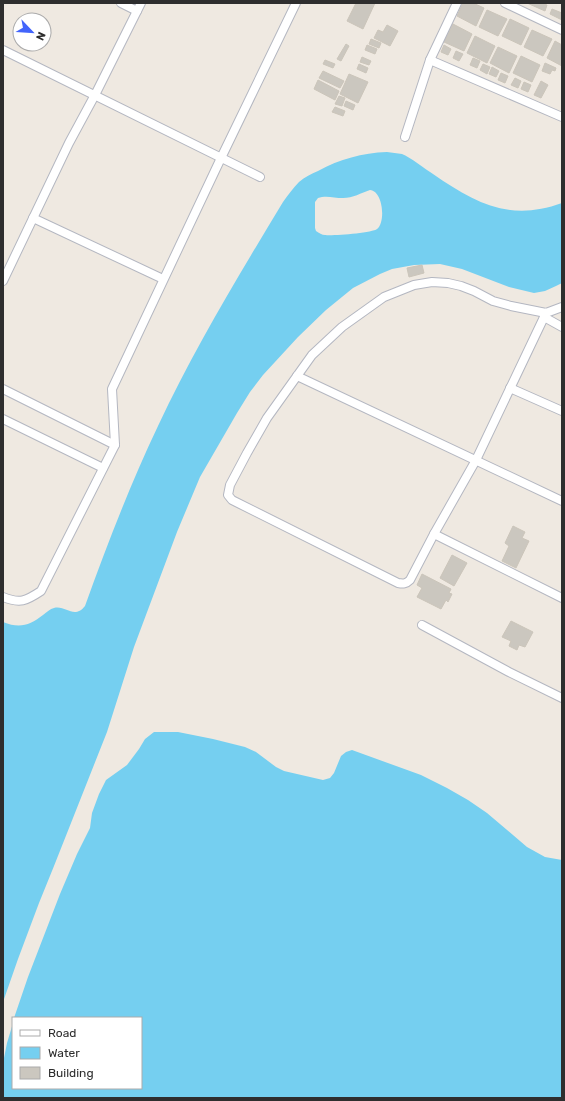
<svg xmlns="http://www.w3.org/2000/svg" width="565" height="1101" viewBox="0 0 565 1101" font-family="Rubik,sans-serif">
<rect width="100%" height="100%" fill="#efe9e1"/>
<g fill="#75cff0" fill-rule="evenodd">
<path d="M 387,152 C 392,153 397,153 402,154 C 410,157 425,169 433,174 C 475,203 510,222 562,203 L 562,283 L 556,286 L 545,291 L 534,293 L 509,287 L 462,269 L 440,264 L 414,265 L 392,269 L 380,274 L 353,288 L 326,310 L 298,337 L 263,375 L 250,392 L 237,413 L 200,477 L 177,532 L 134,647 L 107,732 L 54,866 L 39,903 L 18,959 L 3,1002 L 3,622 C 20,629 30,625 43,615 C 47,612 50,609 54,608 C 66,605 74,620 85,606 C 107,545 130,485 158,426 C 194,349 239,275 283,202 C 288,195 293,188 299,182 C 305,177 311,174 318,171 C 340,159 362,153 387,152 ZM 370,190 C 383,191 386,222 377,229 C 372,233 332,236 325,235 C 322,235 319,233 316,231 L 315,228 L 315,202 L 318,198 C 326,195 334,198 343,198 C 353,198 361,193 370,190 Z"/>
<path d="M 154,732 L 178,732 L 213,739 L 245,747 L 256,752 L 276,767 L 284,771 L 323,780 L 330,778 L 334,773 L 341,756 L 346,752 L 352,750 L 363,754 L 421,775 L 447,788 L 468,800 L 487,813 L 527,847 L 545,857 L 562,860 L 562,1098 L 3,1098 L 3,1063 L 7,1043 L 13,1023 L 13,1088 L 141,1088 L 141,1018 L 14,1018 L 28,977 L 60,894 L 77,854 L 90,828 L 92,813 L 99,794 L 106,780 L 127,765 L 139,749 L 145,739 Z"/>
</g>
<g fill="#cbc7bf" stroke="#cbc5ba">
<path d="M 356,3 L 375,3 L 363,29 L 347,21 Z"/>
<path d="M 463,3 L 473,3 L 484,8 L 476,26 L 457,16 Z"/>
<path d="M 527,3 L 542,3 L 547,5 L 545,11 Z"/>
<path d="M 552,9 L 562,13 L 562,20 L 550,14 Z"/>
<path d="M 487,10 L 507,19 L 498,36 L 479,27 Z"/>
<path d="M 510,19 L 529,28 L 521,45 L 502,36 Z"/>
<path d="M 453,24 L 472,34 L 464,51 L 444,42 Z"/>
<path d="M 387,25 L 398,31 L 390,46 L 374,38 L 378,30 L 383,32 Z"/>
<path d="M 532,30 L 552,39 L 543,56 L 524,47 Z"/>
<path d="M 475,36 L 495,46 L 487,63 L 467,53 Z"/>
<path d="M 371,39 L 381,43 L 379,48 L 369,44 Z"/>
<path d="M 555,41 L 562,45 L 562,66 L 547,58 Z"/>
<path d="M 346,44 L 349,46 L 341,61 L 337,59 Z"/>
<path d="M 367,45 L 377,49 L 375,54 L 365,50 Z"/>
<path d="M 444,45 L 451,49 L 448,55 L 441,52 Z"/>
<path d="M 498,47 L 517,56 L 509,73 L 490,63 Z"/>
<path d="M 456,51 L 463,54 L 459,61 L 453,58 Z"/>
<path d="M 521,56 L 540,65 L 532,82 L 513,73 Z"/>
<path d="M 362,57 L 371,61 L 369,65 L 360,62 Z"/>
<path d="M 473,58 L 480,61 L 477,68 L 470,65 Z"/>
<path d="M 325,60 L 335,64 L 333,68 L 323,64 Z"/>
<path d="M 545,63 L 556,68 L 555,71 L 552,70 L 550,74 L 542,71 Z"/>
<path d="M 359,64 L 368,68 L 366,73 L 357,69 Z"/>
<path d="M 483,64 L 490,67 L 487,74 L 480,70 Z"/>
<path d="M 492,67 L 499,71 L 496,77 L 489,74 Z"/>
<path d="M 323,71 L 344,81 L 340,88 L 319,78 Z"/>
<path d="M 501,73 L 508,76 L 505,83 L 498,80 Z"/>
<path d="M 349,74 L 368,82 L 358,103 L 340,94 Z"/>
<path d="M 515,78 L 521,81 L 518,88 L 511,85 Z"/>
<path d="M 318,80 L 339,91 L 335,100 L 314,89 Z"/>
<path d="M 541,81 L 548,85 L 541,98 L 534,95 Z"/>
<path d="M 524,82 L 531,85 L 528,92 L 521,89 Z"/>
<path d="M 339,96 L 345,98 L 342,106 L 335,104 Z"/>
<path d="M 346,101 L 355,105 L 353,110 L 344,106 Z"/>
<path d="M 335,107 L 345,111 L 343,116 L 332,112 Z"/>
<path d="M 422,265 L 424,273 L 409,277 L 407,268 Z"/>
<path d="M 513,526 L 525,532 L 522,538 L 529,541 L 516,568 L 502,561 L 509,546 L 505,543 Z"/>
<path d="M 452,555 L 467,563 L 454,586 L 440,578 Z"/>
<path d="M 422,574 L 451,589 L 449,593 L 452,594 L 448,602 L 446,600 L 441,609 L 417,597 L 422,588 L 417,585 Z"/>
<path d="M 511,621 L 533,632 L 525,647 L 519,645 L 517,650 L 509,646 L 511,641 L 502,637 Z"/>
</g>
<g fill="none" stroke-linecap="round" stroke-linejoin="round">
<defs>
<g id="street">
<path d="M 121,3 L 137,11"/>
<path d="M 505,3 L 562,30"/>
<path d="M 3,50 L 260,177"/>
<path d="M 430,60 L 562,117"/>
<path d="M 405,137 L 430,60 L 457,3"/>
<path d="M 33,218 L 163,279"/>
<path d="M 3,281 L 69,143 L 96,93 L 141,3"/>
<path d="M 546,313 L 476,460 L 434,534 L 410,580 C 406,584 403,584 398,583 L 232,500 L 228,495 L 230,485 L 247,453 L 267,418 L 312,355 L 342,327 L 384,297 L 414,285 L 432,282 L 448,283 L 461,286 L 474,291 L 493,301 L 511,306 L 546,313 L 562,307"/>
<path d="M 544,317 L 562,327"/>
<path d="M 297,376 L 562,501"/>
<path d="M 510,388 L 562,411"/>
<path d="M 3,389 L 115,445"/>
<path d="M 3,419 L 103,468"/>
<path d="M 434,534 L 562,598"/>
<path d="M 3,597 C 20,604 26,601 41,591 L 115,445 L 112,389 L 221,158 L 296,3"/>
<path d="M 422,625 L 509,672 L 562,698"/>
</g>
</defs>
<use href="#street" stroke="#b4b7c1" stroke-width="10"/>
<use href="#street" stroke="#fff" stroke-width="8"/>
</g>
<rect width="565" height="1101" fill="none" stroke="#2e2e2e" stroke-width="8"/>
<rect x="12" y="1017" width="130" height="72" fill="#ffffff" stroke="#ababab"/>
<rect x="20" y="1030" width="20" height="6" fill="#ffffff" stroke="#ababab"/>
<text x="48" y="1037" font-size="12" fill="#2e2e2e">Road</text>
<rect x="20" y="1047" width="20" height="12" fill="#75cff0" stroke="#ababab"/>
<text x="48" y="1057" font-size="12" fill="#2e2e2e">Water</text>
<rect x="20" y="1067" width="20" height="12" fill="#cbc7bf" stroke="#ababab"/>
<text x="48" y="1077" font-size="12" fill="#2e2e2e">Building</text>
<g transform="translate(32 32) rotate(115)"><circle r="19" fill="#ffffff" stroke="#ababab"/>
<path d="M0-3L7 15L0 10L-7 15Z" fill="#4264fb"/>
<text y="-6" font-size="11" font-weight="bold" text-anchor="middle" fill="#2e2e2e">N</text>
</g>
</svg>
